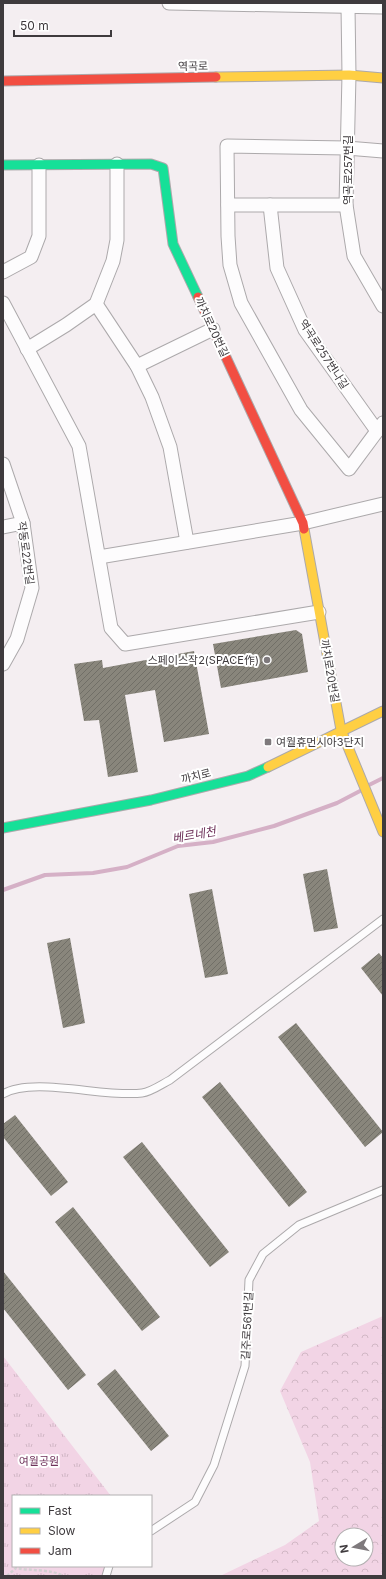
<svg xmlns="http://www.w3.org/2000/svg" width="386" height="1579" viewBox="0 0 386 1579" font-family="Inter,'Noto Sans KR',sans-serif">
<defs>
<pattern id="forest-crowns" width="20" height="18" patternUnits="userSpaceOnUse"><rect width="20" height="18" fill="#f2d4e5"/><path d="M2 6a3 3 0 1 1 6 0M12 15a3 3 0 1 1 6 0" fill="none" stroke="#d1b7c5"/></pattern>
<pattern id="park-tufts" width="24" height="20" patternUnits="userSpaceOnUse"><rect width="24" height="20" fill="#f2d4e5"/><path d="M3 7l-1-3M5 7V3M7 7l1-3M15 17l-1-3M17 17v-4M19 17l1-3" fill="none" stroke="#d1b7c5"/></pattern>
<pattern id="building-hatch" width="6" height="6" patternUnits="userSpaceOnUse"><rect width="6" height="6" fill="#89867c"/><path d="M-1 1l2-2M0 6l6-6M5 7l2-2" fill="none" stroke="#716f67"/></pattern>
</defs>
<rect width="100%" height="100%" fill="#f4eef1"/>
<path fill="url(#forest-crowns)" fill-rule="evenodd" d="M 383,1316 L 383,1576 L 220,1576 L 285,1545 L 319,1521 L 310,1462 L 280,1391 L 301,1352 ZM 342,1535 L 366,1535 L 366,1559 L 342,1559 Z"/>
<path fill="url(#park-tufts)" d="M 3,1356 L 111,1496 L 13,1496 L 13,1566 L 113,1566 L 109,1576 L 3,1576 Z"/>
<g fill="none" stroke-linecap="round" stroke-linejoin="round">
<g stroke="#d5b0c6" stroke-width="4">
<path d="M 369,785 L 383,778"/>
<path d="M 3,890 L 45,875 L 93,873 L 127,867 L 178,846 L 213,842 L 274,826 L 337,803 L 360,791"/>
</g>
</g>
<g fill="url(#building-hatch)">
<path d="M 296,630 L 302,634 L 308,672 L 221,688 L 213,644 Z"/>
<path d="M 194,651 L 209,734 L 164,742 L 155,690 L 125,695 L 138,772 L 108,777 L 99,720 L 84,721 L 74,664 L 102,660 L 103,668 Z"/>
<path d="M 327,869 L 338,928 L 314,932 L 303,874 Z"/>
<path d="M 212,889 L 228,974 L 205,978 L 189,894 Z"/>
<path d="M 70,938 L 85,1023 L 63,1028 L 47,943 Z"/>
<path d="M 379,953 L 383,958 L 383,996 L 361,968 Z"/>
<path d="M 296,1023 L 383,1132 L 365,1147 L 278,1037 Z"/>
<path d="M 220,1082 L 307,1192 L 289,1207 L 202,1097 Z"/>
<path d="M 15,1115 L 68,1182 L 51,1196 L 3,1137 L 3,1124 Z"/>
<path d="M 142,1142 L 229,1252 L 210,1267 L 123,1157 Z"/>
<path d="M 73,1207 L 160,1317 L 142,1331 L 55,1222 Z"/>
<path d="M 3,1271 L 86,1375 L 68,1390 L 3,1308 Z"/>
<path d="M 115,1369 L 169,1436 L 151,1451 L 97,1384 Z"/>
</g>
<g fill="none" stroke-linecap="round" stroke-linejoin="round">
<defs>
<g id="lane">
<path d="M 3,1094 C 33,1076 105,1098 142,1093 C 151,1092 162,1084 170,1080 L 383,919"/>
<path d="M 151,1531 L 195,1502 L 214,1465 L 245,1366 L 249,1280 L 263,1254 L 299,1225 L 383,1190"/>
<path d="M 106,1576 L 109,1566"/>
</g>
<g id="street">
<path d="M 169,3 L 383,7"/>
<path d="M 348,7 L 349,75 L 346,205 L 354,256 L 383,306"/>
<path d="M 383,151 L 347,148 L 227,146 L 228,236 L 230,265 L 241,303 L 301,410 L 349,469 L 383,423"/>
<path d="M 228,205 L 270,205"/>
<path d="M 346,205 L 270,205 L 277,268 L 305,330 L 377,431"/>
<path d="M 3,272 L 31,257 L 39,236 L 39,165"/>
<path d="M 3,303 L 79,446 L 111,628 L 125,644 L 319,612"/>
<path d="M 96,304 L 137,366 L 152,397 L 170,447 L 187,542"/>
<path d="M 27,349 L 66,325 L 96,304 L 113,261 L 117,240 L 117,164"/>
<path d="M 137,366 L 213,329"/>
<path d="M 3,464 L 23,523 L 32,588 L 17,639 L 3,664"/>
<path d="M 3,527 L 23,523"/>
<path d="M 99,557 L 303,523 L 383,504"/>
</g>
<g id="fast">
<path d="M 3,165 L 151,164 L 163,168 L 173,244 L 198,297"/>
<path d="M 3,828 L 151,800 L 248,776 L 268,767"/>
</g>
<g id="slow">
<path d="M 216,77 L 349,75 L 383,78"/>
<path d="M 304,529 L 341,730 L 383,832"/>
<path d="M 268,767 L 383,711"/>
</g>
<g id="jam">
<path d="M 3,81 L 216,77"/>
<path d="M 198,297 L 303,523 L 304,529"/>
</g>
</defs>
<use href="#lane" stroke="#aca9ab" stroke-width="9"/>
<use href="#street" stroke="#aca9ab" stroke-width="15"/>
<use href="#fast" stroke="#aca9ab" stroke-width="11"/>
<use href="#slow" stroke="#aca9ab" stroke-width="11"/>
<use href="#jam" stroke="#aca9ab" stroke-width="11"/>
<path stroke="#d2d0d1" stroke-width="2.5" stroke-dasharray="3 2" stroke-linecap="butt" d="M 7,1576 L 16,1568 C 30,1571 52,1569 63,1576"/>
<use href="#lane" stroke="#fdfcfd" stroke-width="7"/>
<use href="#street" stroke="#fdfcfd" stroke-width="13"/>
<use href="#fast" stroke="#16e098" stroke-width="9"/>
<use href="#slow" stroke="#ffcf43" stroke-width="9"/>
<use href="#jam" stroke="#f24e42" stroke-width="9"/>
</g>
<g fill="#7e797c" stroke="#fff" stroke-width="1.5">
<circle cx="267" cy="660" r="4"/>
<rect x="264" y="738" width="8" height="8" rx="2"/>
</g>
<g text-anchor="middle" stroke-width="4" stroke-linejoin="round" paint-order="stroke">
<g font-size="11" fill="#3e3a3d" stroke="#fff">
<text transform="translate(193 66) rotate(-1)" y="4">역곡로</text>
<text transform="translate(348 170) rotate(-90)" y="4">역곡로257번길</text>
<text transform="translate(212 327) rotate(65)" y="4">까치로20번길</text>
<text transform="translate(324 354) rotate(57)" y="4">역곡로257번나길</text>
<text transform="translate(26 553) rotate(82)" y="4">작동로22번길</text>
<text transform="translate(330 671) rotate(80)" y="4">까치로20번길</text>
<text transform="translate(196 776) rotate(-14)" y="4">까치로</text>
<text transform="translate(247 1326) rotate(-87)" y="4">길주로561번길</text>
</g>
<g font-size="11" fill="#3e3a3d" stroke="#fff" text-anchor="end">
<text x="259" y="664">스페이스작2(SPACE作)</text>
<text x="276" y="746" text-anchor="start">여월휴먼시아3단지</text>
</g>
<g font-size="11" fill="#70325b" stroke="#fff">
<text x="39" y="1465">여월공원</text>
</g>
<g font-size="12" font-style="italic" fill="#6b2d56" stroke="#fff">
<text transform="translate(194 835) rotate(-10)" y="4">베르네천</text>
</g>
</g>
<rect width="386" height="1579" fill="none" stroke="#3e3a3d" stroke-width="8"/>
<rect x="12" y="1495" width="140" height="72" fill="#ffffff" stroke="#b2b0b1"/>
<rect x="20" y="1508" width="20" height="6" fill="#16e098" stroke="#b2b0b1"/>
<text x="48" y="1515" font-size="12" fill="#3e3a3d">Fast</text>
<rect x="20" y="1528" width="20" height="6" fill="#ffcf43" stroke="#b2b0b1"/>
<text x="48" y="1535" font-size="12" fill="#3e3a3d">Slow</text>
<rect x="20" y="1548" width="20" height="6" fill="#f24e42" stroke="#b2b0b1"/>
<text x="48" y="1555" font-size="12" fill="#3e3a3d">Jam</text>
<g transform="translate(354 1547) rotate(260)"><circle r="19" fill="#ffffff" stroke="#b2b0b1"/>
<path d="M0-3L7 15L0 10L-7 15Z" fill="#7e797c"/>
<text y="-6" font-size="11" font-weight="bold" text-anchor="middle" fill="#3e3a3d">N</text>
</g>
<path d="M14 30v6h97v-6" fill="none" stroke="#3e3a3d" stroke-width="2"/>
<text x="20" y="30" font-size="12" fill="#3e3a3d" stroke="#ffffff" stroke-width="3" paint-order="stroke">50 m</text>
</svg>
